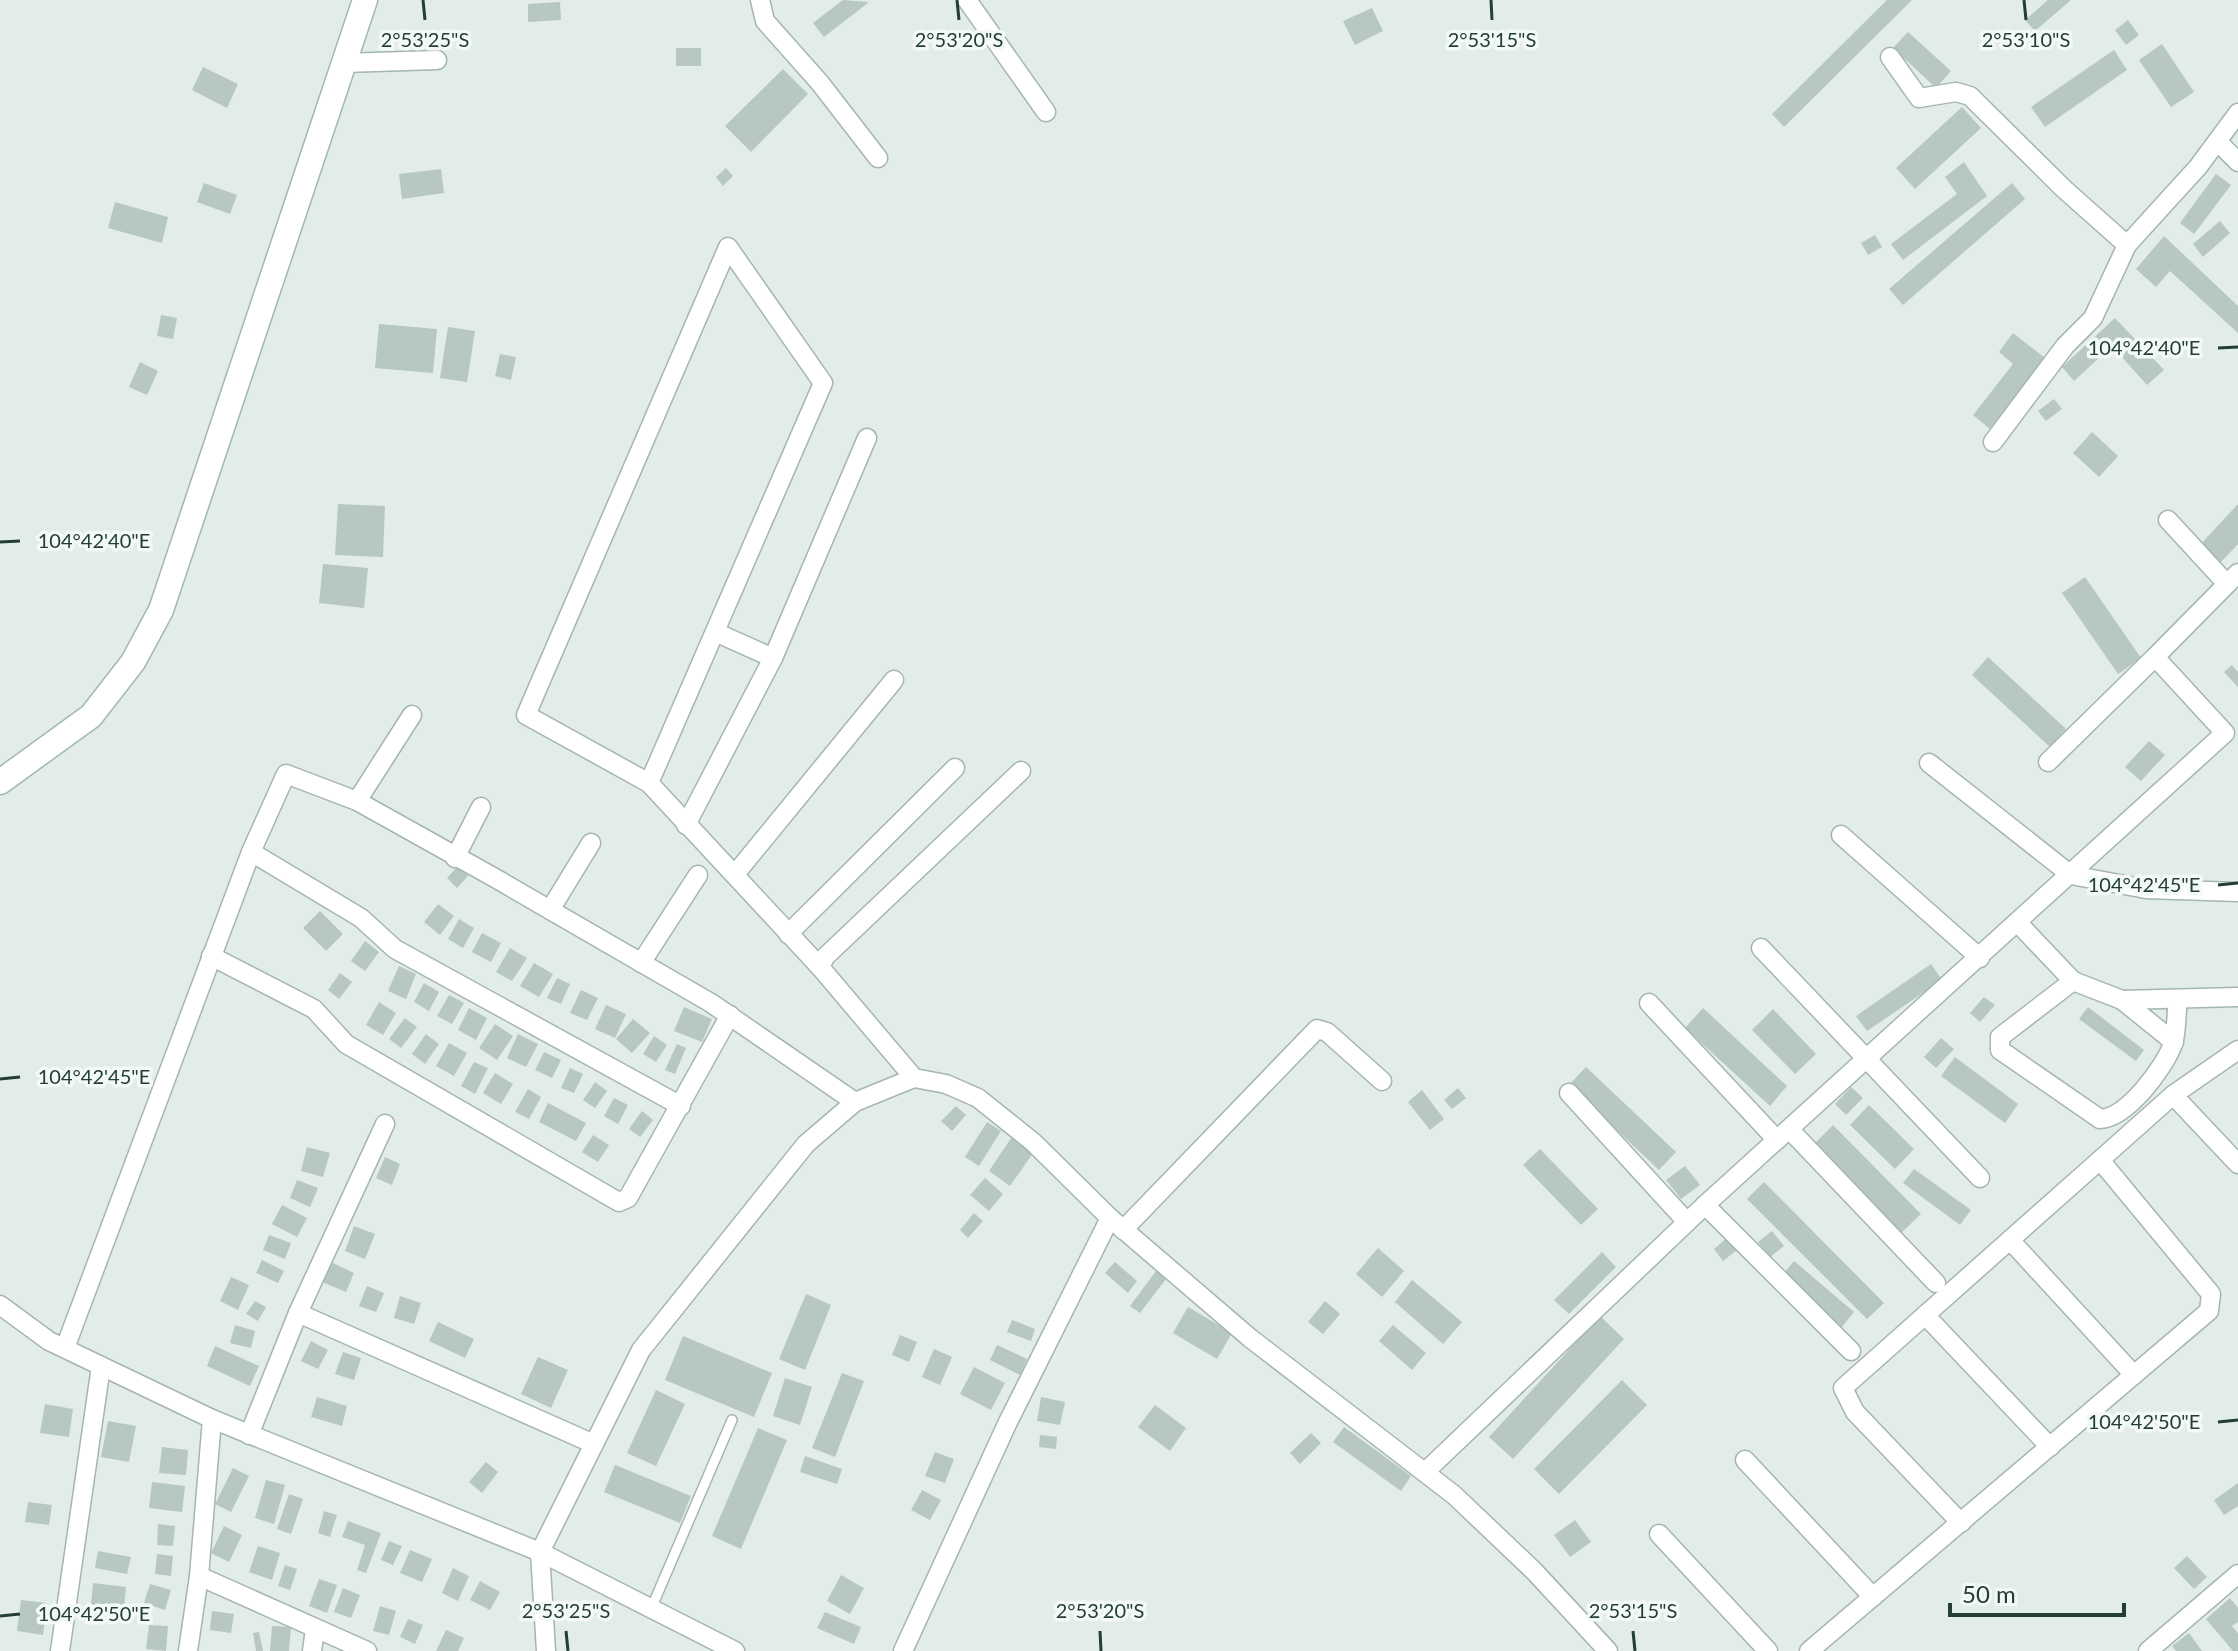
<svg xmlns="http://www.w3.org/2000/svg" width="2238" height="1651" viewBox="0 0 2238 1651" font-family="Lato,sans-serif">
<rect width="100%" height="100%" fill="#e2ede8"/>
<g fill="#b7c7c1">
<path d="M 843,0 L 869,2 L 824,37 L 813,23 Z"/>
<path d="M 1887,0 L 1912,0 L 1784,127 L 1772,114 Z"/>
<path d="M 2048,0 L 2071,0 L 2035,31 L 2025,20 Z"/>
<path d="M 560,2 L 561,20 L 528,22 L 528,4 Z"/>
<path d="M 1372,8 L 1383,31 L 1355,45 L 1343,21 Z"/>
<path d="M 2128,20 L 2139,35 L 2126,45 L 2115,30 Z"/>
<path d="M 1908,32 L 1951,71 L 1936,88 L 1893,48 Z"/>
<path d="M 2162,44 L 2194,92 L 2171,107 L 2139,60 Z"/>
<rect x="676" y="48" width="25" height="18"/>
<path d="M 2114,50 L 2127,70 L 2045,127 L 2031,107 Z"/>
<path d="M 203,67 L 238,84 L 227,108 L 192,90 Z"/>
<path d="M 783,69 L 808,94 L 751,152 L 725,126 Z"/>
<path d="M 1962,107 L 1981,128 L 1915,189 L 1896,168 Z"/>
<path d="M 1964,162 L 1987,196 L 1903,260 L 1891,244 L 1957,194 L 1945,177 Z"/>
<path d="M 726,168 L 733,176 L 723,186 L 716,177 Z"/>
<path d="M 441,169 L 444,193 L 402,199 L 399,174 Z"/>
<path d="M 2216,174 L 2231,185 L 2194,234 L 2180,223 Z"/>
<path d="M 204,183 L 237,195 L 230,214 L 197,202 Z"/>
<path d="M 2012,183 L 2025,199 L 1903,305 L 1889,289 Z"/>
<path d="M 115,202 L 168,217 L 162,243 L 108,228 Z"/>
<path d="M 2220,221 L 2230,233 L 2203,257 L 2193,244 Z"/>
<path d="M 1875,235 L 1882,247 L 1868,255 L 1861,243 Z"/>
<path d="M 2164,236 L 2238,306 L 2238,333 L 2170,271 L 2156,287 L 2136,269 Z"/>
<path d="M 161,315 L 177,318 L 173,339 L 157,336 Z"/>
<path d="M 2115,318 L 2164,370 L 2147,385 L 2112,346 L 2074,381 L 2062,367 Z"/>
<path d="M 379,324 L 437,329 L 433,373 L 375,368 Z"/>
<path d="M 448,327 L 475,331 L 467,382 L 440,378 Z"/>
<path d="M 2013,333 L 2045,358 L 1990,429 L 1973,415 L 2013,364 L 1999,352 Z"/>
<path d="M 500,354 L 516,357 L 511,380 L 495,376 Z"/>
<path d="M 140,362 L 158,371 L 147,395 L 129,387 Z"/>
<path d="M 2054,399 L 2062,409 L 2046,421 L 2038,411 Z"/>
<path d="M 2092,432 L 2118,456 L 2099,477 L 2073,453 Z"/>
<path d="M 338,504 L 385,506 L 383,557 L 335,555 Z"/>
<path d="M 2238,504 L 2238,544 L 2220,563 L 2200,545 Z"/>
<path d="M 323,564 L 368,568 L 364,608 L 319,603 Z"/>
<path d="M 2085,577 L 2141,658 L 2118,674 L 2062,593 Z"/>
<path d="M 1988,657 L 2066,729 L 2050,747 L 1972,675 Z"/>
<path d="M 2232,665 L 2238,672 L 2238,687 L 2224,672 Z"/>
<path d="M 2149,741 L 2165,755 L 2141,781 L 2125,767 Z"/>
<path d="M 458,866 L 468,876 L 457,888 L 447,878 Z"/>
<path d="M 438,904 L 454,916 L 440,935 L 424,922 Z"/>
<path d="M 320,911 L 343,934 L 326,951 L 303,928 Z"/>
<path d="M 459,919 L 474,928 L 463,948 L 448,939 Z"/>
<path d="M 482,933 L 501,943 L 491,962 L 472,952 Z"/>
<path d="M 365,941 L 379,952 L 365,971 L 351,961 Z"/>
<path d="M 510,948 L 527,958 L 512,981 L 496,972 Z"/>
<path d="M 534,963 L 553,974 L 539,997 L 520,986 Z"/>
<path d="M 1931,964 L 1942,980 L 1867,1031 L 1856,1016 Z"/>
<path d="M 399,966 L 416,974 L 406,999 L 388,991 Z"/>
<path d="M 340,973 L 352,982 L 339,999 L 328,990 Z"/>
<path d="M 557,978 L 570,984 L 561,1004 L 547,998 Z"/>
<path d="M 424,983 L 439,992 L 429,1011 L 414,1002 Z"/>
<path d="M 581,990 L 598,998 L 587,1020 L 570,1013 Z"/>
<path d="M 449,995 L 464,1003 L 452,1024 L 437,1016 Z"/>
<path d="M 1984,997 L 1995,1005 L 1980,1022 L 1970,1013 Z"/>
<path d="M 379,1002 L 396,1013 L 383,1035 L 366,1025 Z"/>
<path d="M 606,1005 L 626,1014 L 615,1038 L 595,1029 Z"/>
<path d="M 684,1007 L 712,1019 L 702,1042 L 674,1031 Z"/>
<path d="M 2088,1007 L 2144,1050 L 2136,1061 L 2079,1019 Z"/>
<path d="M 469,1008 L 487,1018 L 476,1040 L 458,1030 Z"/>
<path d="M 1703,1008 L 1787,1086 L 1770,1106 L 1685,1028 Z"/>
<path d="M 1773,1009 L 1816,1054 L 1795,1074 L 1752,1030 Z"/>
<path d="M 405,1018 L 417,1027 L 401,1048 L 389,1039 Z"/>
<path d="M 633,1019 L 650,1033 L 632,1053 L 616,1039 Z"/>
<path d="M 495,1024 L 513,1036 L 497,1060 L 479,1048 Z"/>
<path d="M 426,1034 L 439,1044 L 425,1064 L 412,1054 Z"/>
<path d="M 518,1034 L 538,1044 L 526,1067 L 507,1058 Z"/>
<path d="M 654,1036 L 667,1045 L 656,1062 L 643,1054 Z"/>
<path d="M 1941,1038 L 1954,1049 L 1936,1068 L 1924,1057 Z"/>
<path d="M 449,1043 L 467,1053 L 454,1076 L 436,1066 Z"/>
<path d="M 677,1044 L 686,1048 L 675,1074 L 665,1070 Z"/>
<path d="M 544,1052 L 561,1060 L 552,1078 L 535,1070 Z"/>
<path d="M 1955,1057 L 2018,1104 L 2005,1123 L 1941,1076 Z"/>
<path d="M 474,1062 L 488,1068 L 475,1094 L 461,1086 Z"/>
<path d="M 1586,1067 L 1676,1152 L 1659,1170 L 1569,1085 Z"/>
<path d="M 570,1068 L 583,1074 L 574,1093 L 561,1088 Z"/>
<path d="M 495,1073 L 513,1084 L 501,1104 L 483,1093 Z"/>
<path d="M 595,1082 L 607,1091 L 595,1108 L 583,1100 Z"/>
<path d="M 1851,1087 L 1863,1098 L 1846,1115 L 1835,1104 Z"/>
<path d="M 1458,1088 L 1466,1098 L 1452,1109 L 1444,1100 Z"/>
<path d="M 528,1089 L 541,1097 L 529,1119 L 515,1112 Z"/>
<path d="M 1422,1090 L 1444,1119 L 1430,1130 L 1408,1102 Z"/>
<path d="M 614,1098 L 628,1105 L 618,1124 L 604,1116 Z"/>
<path d="M 548,1103 L 586,1123 L 576,1141 L 539,1122 Z"/>
<path d="M 1869,1105 L 1914,1149 L 1895,1169 L 1850,1125 Z"/>
<path d="M 956,1106 L 966,1115 L 952,1131 L 941,1121 Z"/>
<path d="M 642,1111 L 653,1120 L 640,1137 L 629,1129 Z"/>
<path d="M 987,1122 L 1001,1131 L 979,1166 L 965,1157 Z"/>
<path d="M 1833,1125 L 1921,1214 L 1901,1233 L 1814,1144 Z"/>
<path d="M 593,1135 L 609,1145 L 598,1162 L 582,1152 Z"/>
<path d="M 1011,1138 L 1033,1153 L 1010,1186 L 989,1171 Z"/>
<path d="M 307,1147 L 330,1153 L 323,1177 L 301,1171 Z"/>
<path d="M 1540,1149 L 1598,1209 L 1581,1225 L 1523,1165 Z"/>
<path d="M 385,1157 L 400,1164 L 392,1185 L 376,1178 Z"/>
<path d="M 1685,1166 L 1700,1185 L 1681,1199 L 1666,1180 Z"/>
<path d="M 1914,1169 L 1971,1210 L 1960,1225 L 1903,1183 Z"/>
<path d="M 985,1178 L 1003,1194 L 989,1211 L 970,1195 Z"/>
<path d="M 297,1180 L 318,1188 L 310,1207 L 290,1198 Z"/>
<path d="M 1764,1182 L 1884,1303 L 1867,1319 L 1747,1199 Z"/>
<path d="M 282,1205 L 307,1218 L 297,1237 L 272,1224 Z"/>
<path d="M 974,1213 L 983,1221 L 968,1238 L 960,1230 Z"/>
<path d="M 354,1226 L 375,1234 L 365,1259 L 345,1251 Z"/>
<path d="M 1772,1231 L 1784,1246 L 1770,1257 L 1758,1242 Z"/>
<path d="M 269,1235 L 291,1243 L 285,1259 L 263,1250 Z"/>
<path d="M 1727,1238 L 1737,1250 L 1723,1261 L 1714,1249 Z"/>
<path d="M 1378,1248 L 1404,1271 L 1382,1297 L 1356,1274 Z"/>
<path d="M 1602,1252 L 1616,1267 L 1569,1314 L 1554,1300 Z"/>
<path d="M 262,1260 L 284,1271 L 278,1283 L 256,1273 Z"/>
<path d="M 1794,1261 L 1854,1312 L 1841,1328 L 1781,1277 Z"/>
<path d="M 331,1262 L 354,1273 L 346,1292 L 322,1282 Z"/>
<path d="M 1115,1262 L 1137,1281 L 1128,1293 L 1105,1273 Z"/>
<path d="M 1156,1271 L 1166,1279 L 1140,1313 L 1130,1306 Z"/>
<path d="M 231,1277 L 249,1285 L 238,1310 L 220,1301 Z"/>
<path d="M 1412,1280 L 1462,1322 L 1443,1344 L 1395,1302 Z"/>
<path d="M 367,1286 L 384,1293 L 376,1312 L 359,1306 Z"/>
<path d="M 806,1294 L 831,1305 L 805,1370 L 779,1359 Z"/>
<path d="M 400,1296 L 421,1303 L 414,1324 L 394,1318 Z"/>
<path d="M 255,1301 L 266,1307 L 258,1321 L 246,1314 Z"/>
<path d="M 1325,1301 L 1340,1314 L 1323,1334 L 1308,1322 Z"/>
<path d="M 1188,1307 L 1232,1333 L 1217,1359 L 1173,1333 Z"/>
<path d="M 1600,1316 L 1624,1339 L 1513,1459 L 1489,1437 Z"/>
<path d="M 1012,1320 L 1035,1329 L 1031,1341 L 1007,1332 Z"/>
<path d="M 438,1322 L 474,1339 L 465,1358 L 429,1341 Z"/>
<path d="M 235,1325 L 255,1331 L 251,1348 L 230,1343 Z"/>
<path d="M 1393,1325 L 1426,1353 L 1412,1370 L 1379,1341 Z"/>
<path d="M 900,1335 L 917,1342 L 909,1362 L 892,1355 Z"/>
<path d="M 683,1336 L 772,1373 L 754,1417 L 665,1380 Z"/>
<path d="M 311,1341 L 328,1350 L 318,1369 L 301,1361 Z"/>
<path d="M 997,1345 L 1027,1359 L 1020,1375 L 990,1360 Z"/>
<path d="M 215,1346 L 259,1366 L 250,1386 L 207,1366 Z"/>
<path d="M 934,1349 L 952,1357 L 940,1385 L 922,1377 Z"/>
<path d="M 343,1352 L 361,1358 L 354,1380 L 335,1374 Z"/>
<path d="M 538,1357 L 568,1370 L 551,1408 L 521,1394 Z"/>
<path d="M 974,1367 L 1005,1383 L 991,1410 L 960,1394 Z"/>
<path d="M 842,1373 L 864,1381 L 835,1457 L 812,1448 Z"/>
<path d="M 785,1378 L 812,1387 L 800,1425 L 773,1416 Z"/>
<path d="M 1622,1380 L 1647,1405 L 1559,1494 L 1534,1469 Z"/>
<path d="M 656,1390 L 685,1404 L 656,1466 L 627,1453 Z"/>
<path d="M 317,1397 L 347,1406 L 342,1426 L 311,1417 Z"/>
<path d="M 1041,1397 L 1065,1402 L 1060,1425 L 1037,1421 Z"/>
<path d="M 45,1404 L 73,1409 L 69,1437 L 40,1433 Z"/>
<path d="M 1155,1405 L 1186,1428 L 1170,1451 L 1138,1427 Z"/>
<path d="M 108,1421 L 136,1426 L 129,1462 L 101,1457 Z"/>
<path d="M 1344,1427 L 1411,1476 L 1401,1491 L 1333,1442 Z"/>
<path d="M 758,1428 L 787,1440 L 741,1549 L 712,1536 Z"/>
<path d="M 1311,1433 L 1321,1443 L 1300,1464 L 1290,1453 Z"/>
<path d="M 1040,1435 L 1057,1437 L 1056,1449 L 1039,1447 Z"/>
<path d="M 162,1447 L 188,1450 L 186,1475 L 159,1473 Z"/>
<path d="M 935,1452 L 954,1459 L 945,1483 L 925,1476 Z"/>
<path d="M 805,1456 L 842,1469 L 837,1484 L 800,1472 Z"/>
<path d="M 486,1462 L 498,1472 L 482,1493 L 469,1482 Z"/>
<path d="M 615,1465 L 691,1496 L 680,1523 L 604,1492 Z"/>
<path d="M 233,1468 L 249,1476 L 231,1512 L 215,1504 Z"/>
<path d="M 266,1480 L 285,1485 L 274,1524 L 255,1518 Z"/>
<path d="M 152,1482 L 185,1486 L 182,1512 L 149,1508 Z"/>
<path d="M 2238,1483 L 2238,1506 L 2224,1515 L 2214,1500 Z"/>
<path d="M 922,1490 L 941,1500 L 930,1520 L 911,1510 Z"/>
<path d="M 289,1494 L 303,1499 L 291,1534 L 277,1529 Z"/>
<path d="M 28,1502 L 52,1505 L 49,1525 L 25,1522 Z"/>
<path d="M 324,1511 L 337,1515 L 330,1537 L 318,1533 Z"/>
<path d="M 1575,1520 L 1591,1542 L 1570,1557 L 1554,1535 Z"/>
<path d="M 348,1521 L 381,1533 L 366,1573 L 357,1570 L 365,1545 L 342,1537 Z"/>
<path d="M 158,1524 L 175,1526 L 173,1546 L 157,1545 Z"/>
<path d="M 224,1526 L 242,1535 L 229,1562 L 211,1553 Z"/>
<path d="M 389,1541 L 402,1546 L 393,1565 L 381,1560 Z"/>
<path d="M 258,1546 L 280,1553 L 272,1580 L 249,1572 Z"/>
<path d="M 410,1550 L 432,1559 L 422,1582 L 400,1573 Z"/>
<path d="M 98,1551 L 131,1557 L 127,1574 L 95,1568 Z"/>
<path d="M 157,1554 L 173,1556 L 171,1576 L 155,1574 Z"/>
<path d="M 2187,1556 L 2207,1577 L 2194,1589 L 2174,1568 Z"/>
<path d="M 285,1565 L 297,1569 L 290,1590 L 278,1586 Z"/>
<path d="M 453,1568 L 469,1576 L 458,1601 L 442,1593 Z"/>
<path d="M 841,1575 L 864,1588 L 850,1614 L 827,1601 Z"/>
<path d="M 319,1579 L 337,1585 L 327,1613 L 309,1606 Z"/>
<path d="M 480,1581 L 500,1592 L 490,1610 L 470,1600 Z"/>
<path d="M 93,1583 L 126,1587 L 124,1609 L 91,1605 Z"/>
<path d="M 150,1584 L 171,1590 L 165,1610 L 144,1603 Z"/>
<path d="M 343,1588 L 360,1595 L 351,1618 L 334,1612 Z"/>
<path d="M 2230,1598 L 2238,1608 L 2238,1622 L 2232,1626 L 2238,1633 L 2238,1651 L 2233,1651 L 2206,1619 Z"/>
<path d="M 21,1600 L 47,1603 L 43,1635 L 17,1631 Z"/>
<path d="M 380,1606 L 396,1611 L 389,1635 L 373,1631 Z"/>
<path d="M 212,1611 L 234,1614 L 231,1633 L 210,1630 Z"/>
<path d="M 825,1612 L 861,1627 L 854,1644 L 817,1628 Z"/>
<path d="M 408,1619 L 423,1625 L 415,1644 L 400,1637 Z"/>
<path d="M 149,1625 L 168,1626 L 166,1651 L 146,1649 Z"/>
<path d="M 272,1626 L 291,1627 L 289,1651 L 270,1651 Z"/>
<path d="M 446,1630 L 464,1638 L 458,1651 L 436,1651 Z"/>
<path d="M 259,1632 L 263,1651 L 256,1651 L 253,1633 Z"/>
<path d="M 2189,1633 L 2202,1651 L 2176,1651 L 2172,1646 Z"/>
</g>
<g fill="none" stroke-linecap="round" stroke-linejoin="round">
<defs>
<path id="lane" d="M 651,1609 L 732,1420"/>
<g id="street">
<path d="M 760,0 L 765,21 L 820,83 L 878,158"/>
<path d="M 967,0 L 1046,112"/>
<path d="M 1890,57 L 1919,98 L 1956,92 L 1970,96 L 2064,189 L 2127,245"/>
<path d="M 343,63 L 437,60"/>
<path d="M 2218,142 L 2238,162"/>
<path d="M 1993,442 L 2065,346 L 2093,318 L 2127,245 L 2198,167 L 2238,113"/>
<path d="M 2168,520 L 2227,584"/>
<path d="M 715,632 L 773,658"/>
<path d="M 2048,762 L 2155,657"/>
<path d="M 1929,763 L 2071,875 L 2146,889 L 2238,892"/>
<path d="M 649,783 L 823,383 L 728,247 L 526,715 L 649,783 L 820,967"/>
<path d="M 357,801 L 412,715"/>
<path d="M 686,825 L 773,658 L 867,438"/>
<path d="M 1841,835 L 1980,958"/>
<path d="M 251,852 L 361,918 L 395,949 L 681,1106"/>
<path d="M 455,858 L 481,807"/>
<path d="M 736,873 L 894,680"/>
<path d="M 550,910 L 591,843"/>
<path d="M 2018,923 L 2073,981 L 2122,1000 L 2238,997"/>
<path d="M 788,934 L 955,768"/>
<path d="M 1761,948 L 1980,1178"/>
<path d="M 211,956 L 314,1009 L 346,1044 L 619,1202 L 628,1198 L 730,1015"/>
<path d="M 641,963 L 698,875"/>
<path d="M 2073,981 L 2000,1037 L 2000,1050 L 2100,1119 C 2127,1118 2164,1068 2173,1044 C 2177,1031 2176,1013 2178,999"/>
<path d="M 2122,1000 L 2174,1042"/>
<path d="M 1649,1003 L 1777,1140"/>
<path d="M 914,1078 L 820,967 L 825,957 L 1021,771"/>
<path d="M 1569,1093 L 1687,1222"/>
<path d="M 2173,1095 L 2238,1164"/>
<path d="M 1789,1129 L 1936,1283"/>
<path d="M 1705,1205 L 1851,1351"/>
<path d="M 1123,1230 L 1317,1029 L 1327,1032 L 1382,1081"/>
<path d="M 2010,1240 L 2134,1375"/>
<path d="M 0,1305 L 49,1341 L 212,1419 L 199,1576 L 367,1651"/>
<path d="M 298,1313 L 385,1124"/>
<path d="M 1925,1315 L 2050,1447"/>
<path d="M 65,1348 L 251,852 L 286,774 L 357,801 L 495,878 L 711,1003 L 855,1102"/>
<path d="M 212,1419 L 540,1552 L 735,1651"/>
<path d="M 249,1435 L 298,1313 L 594,1444"/>
<path d="M 1745,1460 L 1873,1597"/>
<path d="M 1426,1471 L 1705,1205 L 2225,733 L 2155,657 L 2238,573"/>
<path d="M 1961,1523 L 1855,1412 L 1843,1388 L 2100,1160"/>
<path d="M 1659,1534 L 1768,1651"/>
<path d="M 60,1651 L 101,1366"/>
<path d="M 188,1651 L 199,1576"/>
<path d="M 312,1651 L 315,1629"/>
<path d="M 546,1651 L 540,1552 L 641,1350 L 806,1144 L 855,1102 L 914,1078 L 946,1084 L 978,1098 L 1033,1142 L 1110,1218 L 1250,1338 L 1454,1495 L 1534,1571 L 1608,1651"/>
<path d="M 903,1651 L 1007,1424 L 1110,1218"/>
<path d="M 1809,1651 L 2209,1311 L 2211,1294 L 2100,1160 L 2173,1095 L 2238,1050"/>
<path d="M 2148,1651 L 2238,1574"/>
</g>
<path id="secondary" d="M 0,782 L 91,716 L 133,662 L 161,610 L 365,0"/>
</defs>
<use href="#lane" stroke="#a5b5af" stroke-width="12"/>
<use href="#street" stroke="#a5b5af" stroke-width="21"/>
<use href="#secondary" stroke="#a0b8b0" stroke-width="27"/>
<use href="#lane" stroke="#fff" stroke-width="9"/>
<use href="#street" stroke="#fff" stroke-width="18"/>
<use href="#secondary" stroke="#fff" stroke-width="24"/>
</g>
<path fill="none" stroke="#223e36" stroke-width="3" d="M 423,0 L 425,20M 957,0 L 959,20M 1491,0 L 1492,20M 2024,0 L 2026,20M 2218,348 L 2238,347M 0,542 L 20,541M 2218,885 L 2238,883M 0,1079 L 20,1077M 2218,1422 L 2238,1420M 0,1616 L 20,1614M 566,1631 L 568,1651M 1100,1631 L 1101,1651M 1633,1631 L 1635,1651"/>
<g font-size="20" text-anchor="middle" fill="#223e36" stroke="#f3f9f6" stroke-width="7" stroke-linejoin="round" paint-order="stroke">
<text x="425" y="47">2°53'25"S</text>
<text x="959" y="47">2°53'20"S</text>
<text x="1492" y="47">2°53'15"S</text>
<text x="2026" y="47">2°53'10"S</text>
<text x="2144" y="355">104°42'40"E</text>
<text x="94" y="548">104°42'40"E</text>
<text x="2144" y="892">104°42'45"E</text>
<text x="94" y="1084">104°42'45"E</text>
<text x="2144" y="1429">104°42'50"E</text>
<text x="566" y="1618">2°53'25"S</text>
<text x="1100" y="1618">2°53'20"S</text>
<text x="1633" y="1618">2°53'15"S</text>
<text x="94" y="1621">104°42'50"E</text>
</g>
<path d="M1950 1603v12h174v-12" fill="none" stroke="#223e36" stroke-width="4"/>
<text x="1962" y="1603" font-size="24" fill="#223e36" stroke="#f3f9f6" stroke-width="6" paint-order="stroke">50 m</text>
</svg>
